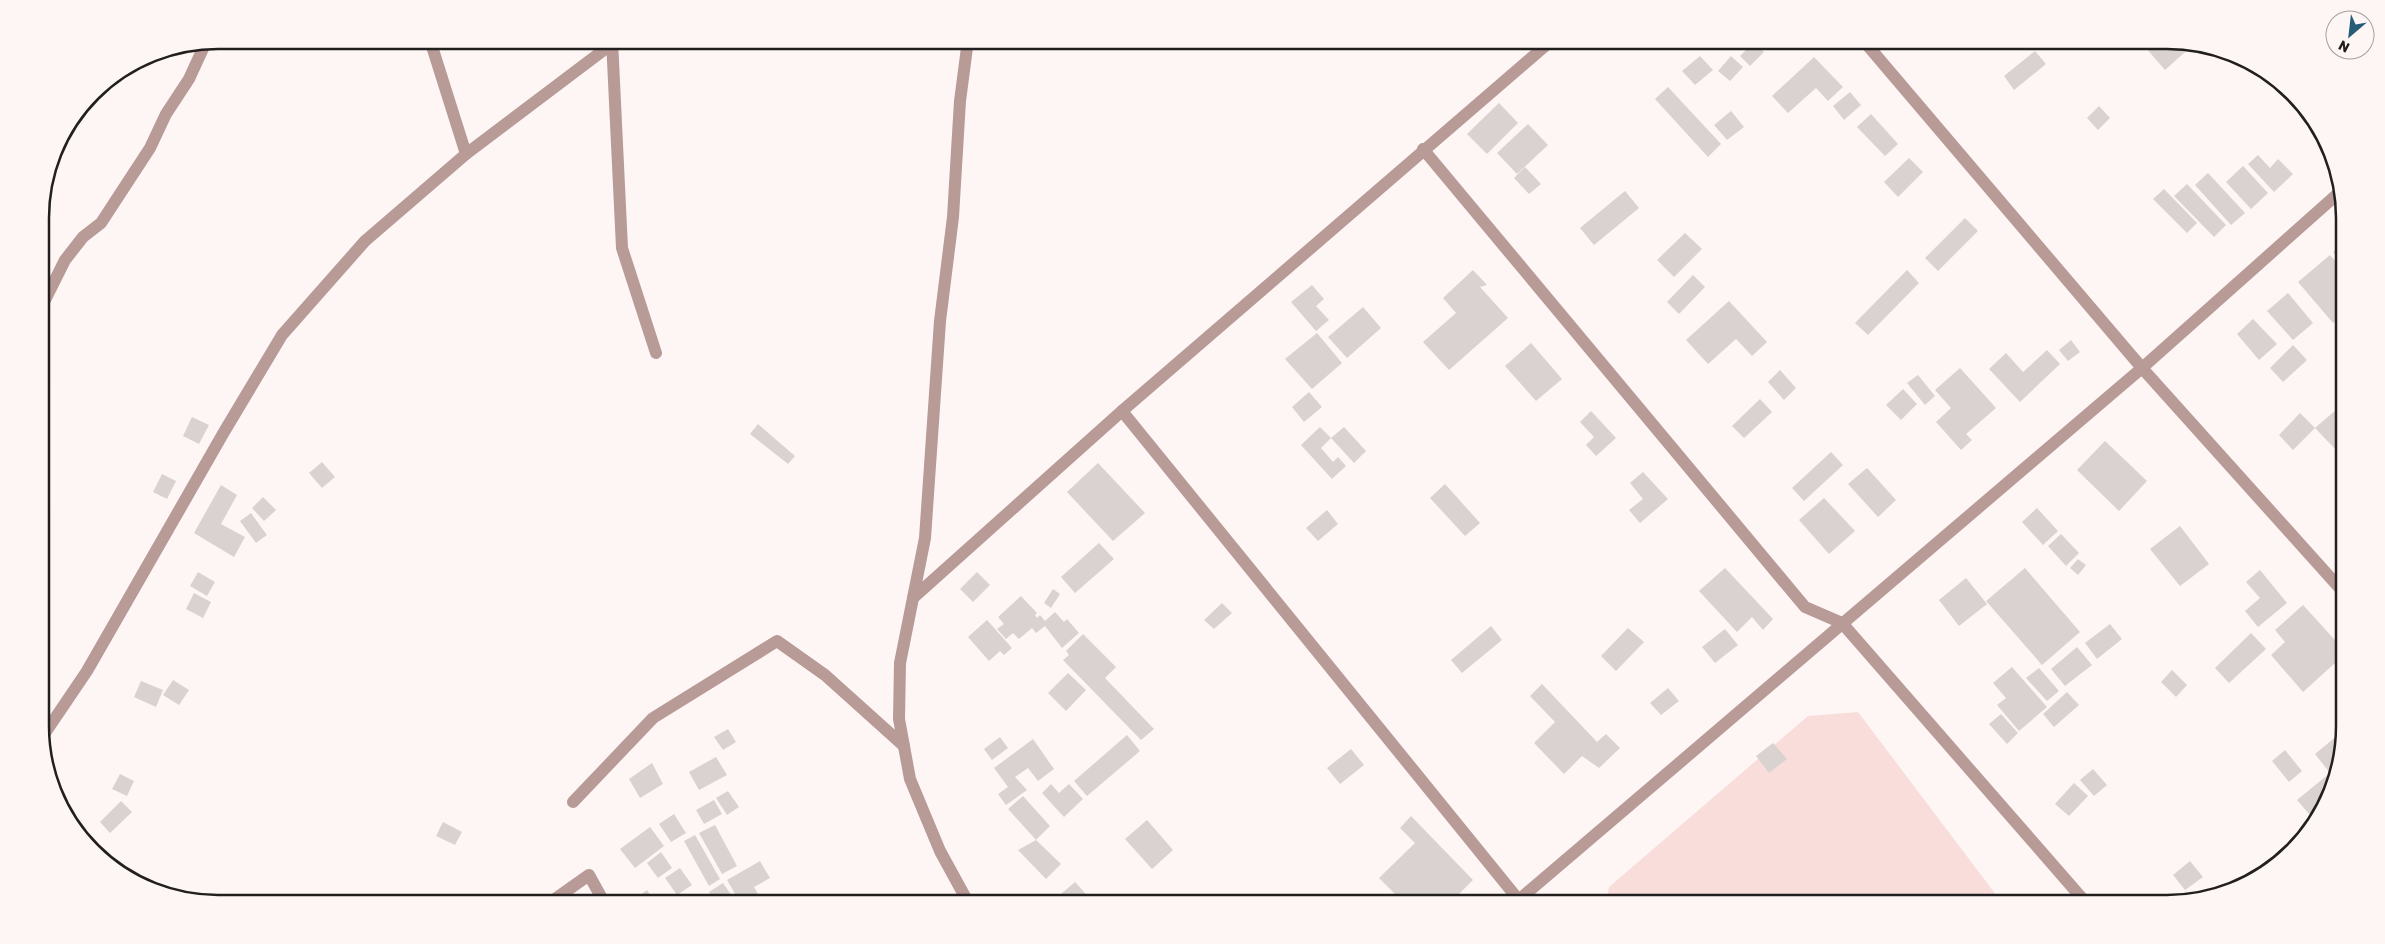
<svg xmlns="http://www.w3.org/2000/svg" width="2385" height="944" viewBox="0 0 2385 944" font-family="Rubik,sans-serif">
<rect width="100%" height="100%" fill="#fef6f5"/>
<path fill="#f9ddda" d="M 1858,712 L 2003,904 L 1606,904 L 1609,887 L 1808,716 Z"/>
<g fill="#dad2d1">
<path d="M 2139,40 L 2167,40 L 2171,45 L 2175,41 L 2194,44 L 2165,70 Z"/>
<path d="M 1754,42 L 1764,52 L 1750,66 L 1740,56 Z"/>
<path d="M 2035,51 L 2046,64 L 2014,90 L 2004,76 Z"/>
<path d="M 1700,56 L 1713,70 L 1695,85 L 1682,71 Z"/>
<path d="M 1731,56 L 1743,67 L 1730,81 L 1718,71 Z"/>
<path d="M 1814,57 L 1843,87 L 1828,101 L 1816,88 L 1788,113 L 1772,96 Z"/>
<path d="M 1668,87 L 1721,144 L 1708,157 L 1655,99 Z"/>
<path d="M 1850,92 L 1861,105 L 1844,120 L 1833,106 Z"/>
<path d="M 1499,103 L 1518,123 L 1487,154 L 1467,134 Z"/>
<path d="M 2099,106 L 2110,118 L 2098,130 L 2087,118 Z"/>
<path d="M 1731,111 L 1744,127 L 1727,140 L 1714,125 Z"/>
<path d="M 1871,114 L 1898,144 L 1885,156 L 1857,127 Z"/>
<path d="M 1528,124 L 1548,145 L 1517,174 L 1497,153 Z"/>
<path d="M 2258,155 L 2270,168 L 2278,159 L 2293,174 L 2274,192 L 2248,164 Z"/>
<path d="M 1909,158 L 1923,172 L 1898,197 L 1884,182 Z"/>
<path d="M 2243,166 L 2268,193 L 2251,209 L 2226,182 Z"/>
<path d="M 1525,167 L 1541,184 L 1529,194 L 1514,178 Z"/>
<path d="M 2208,173 L 2245,213 L 2231,225 L 2195,185 Z"/>
<path d="M 2187,184 L 2226,225 L 2214,237 L 2174,196 Z"/>
<path d="M 2164,189 L 2197,223 L 2187,233 L 2153,199 Z"/>
<path d="M 1625,191 L 1639,208 L 1594,245 L 1580,228 Z"/>
<path d="M 1965,218 L 1978,231 L 1938,271 L 1925,258 Z"/>
<path d="M 1685,233 L 1702,249 L 1674,277 L 1657,260 Z"/>
<path d="M 2344,243 L 2344,265 L 2333,252 Z"/>
<path d="M 2330,255 L 2344,271 L 2344,314 L 2333,323 L 2298,282 Z"/>
<path d="M 1473,270 L 1487,285 L 1480,287 L 1508,318 L 1449,370 L 1423,342 L 1456,313 L 1443,298 Z"/>
<path d="M 1907,270 L 1919,283 L 1868,335 L 1855,323 Z"/>
<path d="M 1693,275 L 1705,287 L 1679,314 L 1667,302 Z"/>
<path d="M 1312,285 L 1324,299 L 1316,306 L 1329,320 L 1316,331 L 1291,302 Z"/>
<path d="M 2288,293 L 2313,323 L 2293,340 L 2267,311 Z"/>
<path d="M 1729,301 L 1767,342 L 1752,356 L 1736,339 L 1708,364 L 1686,340 Z"/>
<path d="M 1363,307 L 1381,328 L 1347,358 L 1328,337 Z"/>
<path d="M 2253,319 L 2277,344 L 2259,360 L 2237,334 Z"/>
<path d="M 1317,333 L 1342,363 L 1312,389 L 1285,359 Z"/>
<path d="M 2071,340 L 2080,352 L 2068,361 L 2059,350 Z"/>
<path d="M 1531,343 L 1562,379 L 1536,401 L 1505,366 Z"/>
<path d="M 2293,345 L 2307,360 L 2283,382 L 2270,368 Z"/>
<path d="M 2047,350 L 2060,364 L 2020,402 L 1989,369 L 2006,353 L 2023,372 Z"/>
<path d="M 1960,368 L 1996,408 L 1966,434 L 1972,440 L 1961,450 L 1936,422 L 1951,408 L 1935,390 Z"/>
<path d="M 1780,370 L 1796,388 L 1784,400 L 1768,382 Z"/>
<path d="M 1918,375 L 1935,396 L 1925,405 L 1907,383 Z"/>
<path d="M 1903,389 L 1917,404 L 1901,420 L 1886,405 Z"/>
<path d="M 1309,392 L 1322,407 L 1304,422 L 1292,407 Z"/>
<path d="M 1760,399 L 1772,412 L 1744,438 L 1732,426 Z"/>
<path d="M 2344,403 L 2344,446 L 2338,452 L 2315,428 Z"/>
<path d="M 1591,411 L 1616,438 L 1596,456 L 1586,445 L 1594,437 L 1580,422 Z"/>
<path d="M 2300,413 L 2315,428 L 2293,450 L 2279,435 Z"/>
<path d="M 192,417 L 209,425 L 199,444 L 183,436 Z"/>
<path d="M 758,424 L 795,456 L 788,464 L 750,434 Z"/>
<path d="M 1320,427 L 1331,438 L 1321,448 L 1333,462 L 1338,457 L 1346,466 L 1332,479 L 1301,445 Z"/>
<path d="M 1344,427 L 1366,451 L 1354,463 L 1331,438 Z"/>
<path d="M 2105,441 L 2147,481 L 2119,511 L 2077,470 Z"/>
<path d="M 1831,452 L 1843,465 L 1804,501 L 1792,488 Z"/>
<path d="M 322,462 L 335,477 L 322,488 L 309,473 Z"/>
<path d="M 1098,463 L 1145,513 L 1113,541 L 1067,492 Z"/>
<path d="M 1867,468 L 1896,500 L 1878,517 L 1848,484 Z"/>
<path d="M 1643,472 L 1668,499 L 1640,523 L 1629,510 L 1643,499 L 1630,483 Z"/>
<path d="M 162,474 L 176,481 L 167,499 L 153,492 Z"/>
<path d="M 1445,484 L 1480,523 L 1465,536 L 1430,498 Z"/>
<path d="M 221,485 L 237,495 L 221,524 L 245,537 L 234,557 L 194,533 Z"/>
<path d="M 263,497 L 276,510 L 264,521 L 252,508 Z"/>
<path d="M 1824,498 L 1855,531 L 1829,554 L 1799,520 Z"/>
<path d="M 2037,508 L 2058,531 L 2043,545 L 2022,522 Z"/>
<path d="M 1327,510 L 1338,524 L 1318,541 L 1306,528 Z"/>
<path d="M 251,513 L 267,535 L 256,543 L 240,521 Z"/>
<path d="M 2180,526 L 2209,564 L 2180,586 L 2150,549 Z"/>
<path d="M 2061,534 L 2079,553 L 2066,566 L 2048,546 Z"/>
<path d="M 1099,543 L 1114,559 L 1075,593 L 1061,577 Z"/>
<path d="M 2078,559 L 2086,565 L 2078,575 L 2070,568 Z"/>
<path d="M 1725,568 L 1773,619 L 1763,630 L 1752,617 L 1737,632 L 1699,591 Z"/>
<path d="M 2025,568 L 2080,632 L 2042,665 L 1986,601 Z"/>
<path d="M 2260,570 L 2287,603 L 2258,627 L 2245,611 L 2260,598 L 2246,582 Z"/>
<path d="M 198,572 L 215,582 L 207,596 L 190,586 Z"/>
<path d="M 977,572 L 990,585 L 973,602 L 960,589 Z"/>
<path d="M 1966,578 L 1987,604 L 1959,626 L 1939,600 Z"/>
<path d="M 1053,589 L 1060,594 L 1051,608 L 1044,603 Z"/>
<path d="M 194,593 L 211,602 L 203,618 L 186,609 Z"/>
<path d="M 1021,596 L 1037,613 L 1035,615 L 1037,618 L 1040,615 L 1045,621 L 1055,612 L 1064,622 L 1067,619 L 1079,633 L 1062,648 L 1045,626 L 1036,633 L 1032,628 L 1019,639 L 1013,633 L 1006,639 L 997,629 L 1004,624 L 998,617 Z"/>
<path d="M 1222,603 L 1232,613 L 1214,629 L 1204,620 Z"/>
<path d="M 2303,605 L 2345,651 L 2345,654 L 2303,692 L 2271,655 L 2285,642 L 2275,630 Z"/>
<path d="M 987,620 L 1012,648 L 1004,655 L 1000,651 L 989,661 L 968,637 Z"/>
<path d="M 2110,624 L 2122,639 L 2097,659 L 2085,643 Z"/>
<path d="M 1491,626 L 1502,640 L 1462,673 L 1451,660 Z"/>
<path d="M 1628,628 L 1644,642 L 1616,671 L 1601,656 Z"/>
<path d="M 1725,629 L 1738,645 L 1715,663 L 1702,647 Z"/>
<path d="M 2251,633 L 2266,649 L 2229,683 L 2215,668 Z"/>
<path d="M 1083,634 L 1116,667 L 1105,678 L 1154,729 L 1141,740 L 1063,660 L 1069,655 L 1066,651 Z"/>
<path d="M 2077,647 L 2092,665 L 2065,686 L 2051,669 Z"/>
<path d="M 2012,667 L 2047,707 L 2019,731 L 1997,705 L 2006,698 L 1993,683 Z"/>
<path d="M 2039,668 L 2059,691 L 2047,701 L 2026,678 Z"/>
<path d="M 2172,670 L 2187,685 L 2176,697 L 2161,682 Z"/>
<path d="M 1068,673 L 1086,690 L 1066,711 L 1048,693 Z"/>
<path d="M 173,680 L 189,690 L 179,705 L 163,695 Z"/>
<path d="M 141,681 L 163,690 L 156,707 L 134,697 Z"/>
<path d="M 1542,684 L 1597,742 L 1606,734 L 1620,748 L 1599,768 L 1582,756 L 1564,774 L 1534,743 L 1555,722 L 1530,696 Z"/>
<path d="M 1668,688 L 1679,701 L 1661,715 L 1650,703 Z"/>
<path d="M 2067,692 L 2079,705 L 2054,727 L 2043,714 Z"/>
<path d="M 2001,714 L 2018,733 L 2007,744 L 1989,724 Z"/>
<path d="M 728,729 L 736,742 L 723,750 L 714,737 Z"/>
<path d="M 2344,730 L 2339,760 L 2337,762 L 2339,764 L 2335,783 L 2328,798 L 2309,814 L 2297,800 L 2330,773 L 2315,754 Z"/>
<path d="M 1127,735 L 1140,751 L 1087,796 L 1074,781 Z"/>
<path d="M 1000,737 L 1008,748 L 992,760 L 984,749 Z"/>
<path d="M 1033,739 L 1054,769 L 1038,781 L 1028,768 L 1015,777 L 1027,790 L 1006,805 L 998,794 L 1008,787 L 994,768 Z"/>
<path d="M 1773,743 L 1787,759 L 1769,773 L 1756,756 Z"/>
<path d="M 1351,749 L 1364,765 L 1340,784 L 1327,768 Z"/>
<path d="M 2285,750 L 2302,771 L 2289,782 L 2272,761 Z"/>
<path d="M 716,757 L 727,775 L 699,790 L 689,772 Z"/>
<path d="M 652,763 L 663,784 L 640,798 L 629,779 Z"/>
<path d="M 2093,769 L 2107,785 L 2094,796 L 2080,780 Z"/>
<path d="M 120,774 L 134,781 L 127,796 L 112,789 Z"/>
<path d="M 2074,783 L 2088,796 L 2069,816 L 2055,804 Z"/>
<path d="M 1051,784 L 1059,793 L 1069,784 L 1083,799 L 1064,817 L 1042,793 Z"/>
<path d="M 728,791 L 739,807 L 727,815 L 716,798 Z"/>
<path d="M 1023,796 L 1050,826 L 1036,840 L 1008,809 Z"/>
<path d="M 714,800 L 722,814 L 704,824 L 696,810 Z"/>
<path d="M 121,801 L 132,812 L 110,833 L 100,822 Z"/>
<path d="M 674,814 L 686,833 L 671,842 L 659,824 Z"/>
<path d="M 1411,816 L 1473,880 L 1449,904 L 1423,904 L 1413,894 L 1404,903 L 1379,878 L 1415,843 L 1400,828 Z"/>
<path d="M 1147,820 L 1173,850 L 1152,869 L 1125,839 Z"/>
<path d="M 443,822 L 462,832 L 455,845 L 436,836 Z"/>
<path d="M 715,825 L 737,866 L 722,874 L 699,833 Z"/>
<path d="M 650,827 L 664,846 L 635,868 L 620,849 Z"/>
<path d="M 695,835 L 720,879 L 709,886 L 684,841 Z"/>
<path d="M 80,836 L 92,842 L 90,847 L 84,843 Z"/>
<path d="M 1036,840 L 1061,864 L 1046,879 L 1018,850 Z"/>
<path d="M 661,852 L 672,868 L 658,878 L 647,863 Z"/>
<path d="M 760,861 L 770,878 L 754,887 L 764,904 L 741,904 L 727,880 Z"/>
<path d="M 2190,861 L 2203,877 L 2185,890 L 2173,875 Z"/>
<path d="M 680,868 L 692,885 L 677,895 L 665,878 Z"/>
<path d="M 1075,882 L 1095,904 L 1070,904 L 1061,894 Z"/>
<path d="M 723,883 L 734,899 L 726,904 L 716,904 L 709,892 Z"/>
<path d="M 647,890 L 656,904 L 636,904 L 633,900 Z"/>
</g>
<g fill="none" stroke-linecap="round" stroke-linejoin="round">
<g stroke="#b89a97" stroke-width="12">
<path d="M 430,40 L 466,154"/>
<path d="M 612,40 L 622,248 L 656,353"/>
<path d="M 968,40 L 960,101 L 953,217 L 940,321 L 925,538 L 900,663 L 899,719 L 910,779 L 940,851 L 969,904"/>
<path d="M 1863,40 L 2142,368 L 2345,594"/>
<path d="M 1423,149 L 1805,607 L 1842,623 L 2087,904"/>
<path d="M 41,308 L 65,260 L 83,237 L 101,223 L 150,148 L 166,114 L 189,79 L 206,42"/>
<path d="M 1122,411 L 1522,904"/>
<path d="M 913,598 L 1122,411 L 1552,40"/>
<path d="M 43,736 L 87,671 L 224,432 L 282,335 L 365,241 L 466,154 L 617,40"/>
<path d="M 573,802 L 653,718 L 777,641 L 825,675 L 904,746"/>
<path d="M 548,904 L 589,875 L 605,904"/>
<path d="M 1514,904 L 2142,368 L 2342,190"/>
</g>
</g>
<path d="M0 0H2385V944H0ZM218 49H2167A169 169 0 0 1 2336 218V726A169 169 0 0 1 2167 895H218A169 169 0 0 1 49 726V218A169 169 0 0 1 218 49Z" fill="#fef6f5" fill-rule="evenodd"/>
<path fill="none" stroke="#221f1f" stroke-width="2.5" d="M218 49H2167A169 169 0 0 1 2336 218V726A169 169 0 0 1 2167 895H218A169 169 0 0 1 49 726V218A169 169 0 0 1 218 49Z"/>
<g transform="translate(2350 35) rotate(208)"><circle r="24" fill="#fef6f5" stroke="#a6a09f"/>
<path d="M0-4L9 19L0 12L-9 19Z" fill="#265c77"/>
<text y="-8" font-size="14" font-weight="bold" text-anchor="middle" fill="#221f1f">N</text>
</g>
</svg>
